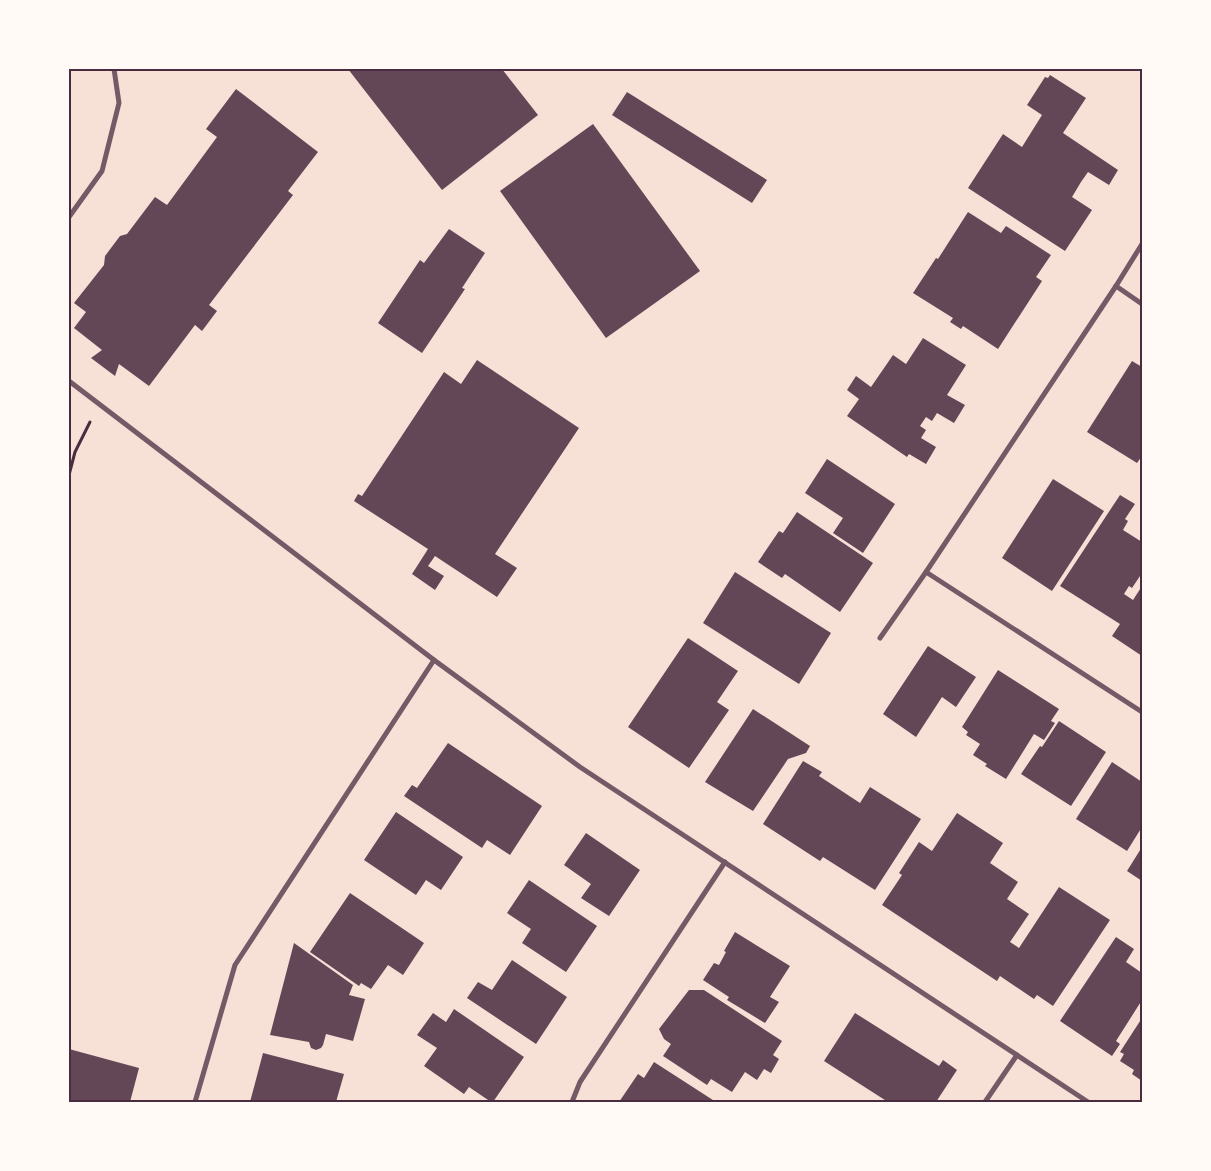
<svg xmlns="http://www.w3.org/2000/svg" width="1211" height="1171" viewBox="0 0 1211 1171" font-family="Overpass,sans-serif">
<rect width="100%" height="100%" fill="#f7e1d7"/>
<g fill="#644757">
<path d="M 348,69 L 502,69 L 538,115 L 442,190 Z"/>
<path d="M 1050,75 L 1086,98 L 1063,133 L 1118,170 L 1109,185 L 1088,172 L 1081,182 L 1072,197 L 1092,210 L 1065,251 L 968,188 L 1003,134 L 1022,147 L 1042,115 L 1027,105 L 1045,77 L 1048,78 Z"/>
<path d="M 236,89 L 318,152 L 288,191 L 293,195 L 209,305 L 217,311 L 202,331 L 195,325 L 149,386 L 119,364 L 115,376 L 91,358 L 102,350 L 74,328 L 86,312 L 74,303 L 104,265 L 105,256 L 120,236 L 127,234 L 155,197 L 167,205 L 217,137 L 206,129 Z"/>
<path d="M 627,92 L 767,180 L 752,203 L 612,115 Z"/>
<path d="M 593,124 L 700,271 L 606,338 L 500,191 Z"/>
<path d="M 968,212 L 1001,233 L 1006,226 L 1051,255 L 1036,277 L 1042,281 L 998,349 L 963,326 L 961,329 L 950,322 L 953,318 L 913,293 L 936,258 L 938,259 Z"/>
<path d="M 449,229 L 485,253 L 462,288 L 465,289 L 422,353 L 378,323 L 420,260 L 424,263 Z"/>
<path d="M 923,338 L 966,365 L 947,395 L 965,405 L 954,423 L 937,413 L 932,421 L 926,417 L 920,426 L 926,430 L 921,438 L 936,447 L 926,464 L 909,454 L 907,457 L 847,416 L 859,399 L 847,390 L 856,376 L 871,387 L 893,355 L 906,364 Z"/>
<path d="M 477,360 L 579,428 L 495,554 L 517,568 L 497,597 L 435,556 L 428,566 L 444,576 L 435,590 L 412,574 L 428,549 L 354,501 L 358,494 L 362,496 L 444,372 L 461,384 Z"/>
<path d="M 1132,361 L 1142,367 L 1142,456 L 1137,463 L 1087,432 Z"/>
<path d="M 827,459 L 895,504 L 863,553 L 833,533 L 843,518 L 805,493 Z"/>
<path d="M 1053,479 L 1104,511 L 1052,591 L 1002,558 Z"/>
<path d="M 1120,495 L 1135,504 L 1125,519 L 1128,521 L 1123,530 L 1142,542 L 1142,573 L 1132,588 L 1129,586 L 1124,594 L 1133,600 L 1142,586 L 1142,656 L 1112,636 L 1120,624 L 1060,586 Z"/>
<path d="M 797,512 L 873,563 L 840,612 L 785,574 L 782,578 L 758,562 L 779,531 L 783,533 Z"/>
<path d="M 735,572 L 831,633 L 799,684 L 703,623 Z"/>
<path d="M 688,638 L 738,671 L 717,702 L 729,710 L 689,768 L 628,727 Z"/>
<path d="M 928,646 L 976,677 L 956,707 L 942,697 L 916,737 L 883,714 Z"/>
<path d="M 998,670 L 1059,709 L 1051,721 L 1055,723 L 1044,740 L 1034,734 L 1006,779 L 985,766 L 987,764 L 973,755 L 980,744 L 966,735 L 968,732 L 962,727 Z"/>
<path d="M 753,709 L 810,746 L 806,753 L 788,759 L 753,811 L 705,782 Z"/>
<path d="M 1059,721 L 1106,752 L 1071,806 L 1021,774 L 1040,746 L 1042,747 Z"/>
<path d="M 448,743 L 542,806 L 510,855 L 487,840 L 482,848 L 404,796 L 412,785 L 417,788 Z"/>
<path d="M 803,761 L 822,772 L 819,776 L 860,803 L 870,787 L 921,819 L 875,890 L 823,857 L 820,861 L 763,824 Z"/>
<path d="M 1112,762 L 1142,782 L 1142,827 L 1127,851 L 1076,819 Z"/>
<path d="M 396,812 L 463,857 L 441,890 L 426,880 L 416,895 L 364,860 Z"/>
<path d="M 957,813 L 1003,843 L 990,863 L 1018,882 L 1007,899 L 1029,914 L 1010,942 L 1019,948 L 1059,887 L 1110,920 L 1053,1006 L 1037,995 L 1034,999 L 1000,976 L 997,981 L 882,905 L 902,875 L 899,873 L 919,842 L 932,851 Z"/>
<path d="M 586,833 L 640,870 L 609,916 L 581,898 L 591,884 L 564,865 Z"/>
<path d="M 1142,847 L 1142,881 L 1127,871 Z"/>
<path d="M 529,880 L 597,926 L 566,972 L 522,943 L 531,929 L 507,913 Z"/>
<path d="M 350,893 L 424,943 L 403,975 L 388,965 L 371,989 L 361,983 L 359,986 L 310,952 Z"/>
<path d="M 735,932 L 790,966 L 770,997 L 779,1002 L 765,1023 L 727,1000 L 729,997 L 703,980 L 714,963 L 719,965 L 726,952 L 724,951 Z"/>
<path d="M 1116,937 L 1134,949 L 1126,962 L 1142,973 L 1142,1000 L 1116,1041 L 1120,1044 L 1112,1056 L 1060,1021 Z"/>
<path d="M 294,943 L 353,985 L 349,995 L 365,999 L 353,1041 L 326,1034 L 323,1045 L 321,1048 L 316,1050 L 311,1048 L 309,1042 L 270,1035 Z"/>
<path d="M 512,960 L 567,997 L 536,1044 L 467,998 L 478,982 L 492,990 Z"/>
<path d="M 689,990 L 704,990 L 782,1041 L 773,1055 L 779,1059 L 771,1073 L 764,1069 L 757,1080 L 745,1072 L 732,1092 L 711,1079 L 707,1085 L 663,1056 L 671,1044 L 664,1039 L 659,1029 Z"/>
<path d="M 454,1009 L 524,1057 L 493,1102 L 491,1102 L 469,1087 L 464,1094 L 424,1066 L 437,1048 L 417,1035 L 433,1013 L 446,1022 Z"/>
<path d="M 855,1013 L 939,1066 L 943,1060 L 957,1070 L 936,1102 L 888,1102 L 824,1061 Z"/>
<path d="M 1142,1018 L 1142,1081 L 1132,1074 L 1134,1070 L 1120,1061 L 1124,1054 L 1120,1052 Z"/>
<path d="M 69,1049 L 139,1068 L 130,1102 L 69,1102 Z"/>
<path d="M 263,1053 L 344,1074 L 336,1102 L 250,1102 Z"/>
<path d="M 654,1062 L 716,1102 L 619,1102 L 638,1074 L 644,1078 Z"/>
</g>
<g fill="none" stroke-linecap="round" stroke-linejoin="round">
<path stroke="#4a2c40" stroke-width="3" d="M 69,475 L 75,452 L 90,422"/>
<g stroke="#755966" stroke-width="5">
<path d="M 69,217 L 102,171 L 119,103 L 114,69"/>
<path d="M 1116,286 L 1142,304"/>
<path d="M 69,381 L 434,660 L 580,767 L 1088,1102"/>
<path d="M 926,572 L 1142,712"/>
<path d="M 880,638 L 926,572 L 1116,286 L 1142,244"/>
<path d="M 195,1102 L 235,965 L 434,660"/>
<path d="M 572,1102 L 580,1082 L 725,862"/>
<path d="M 985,1102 L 1017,1055"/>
</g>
</g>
<rect width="1211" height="1171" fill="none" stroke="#fffaf5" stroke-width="140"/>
<rect x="70" y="70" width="1071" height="1031" fill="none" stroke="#4a2c40" stroke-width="2"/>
</svg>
